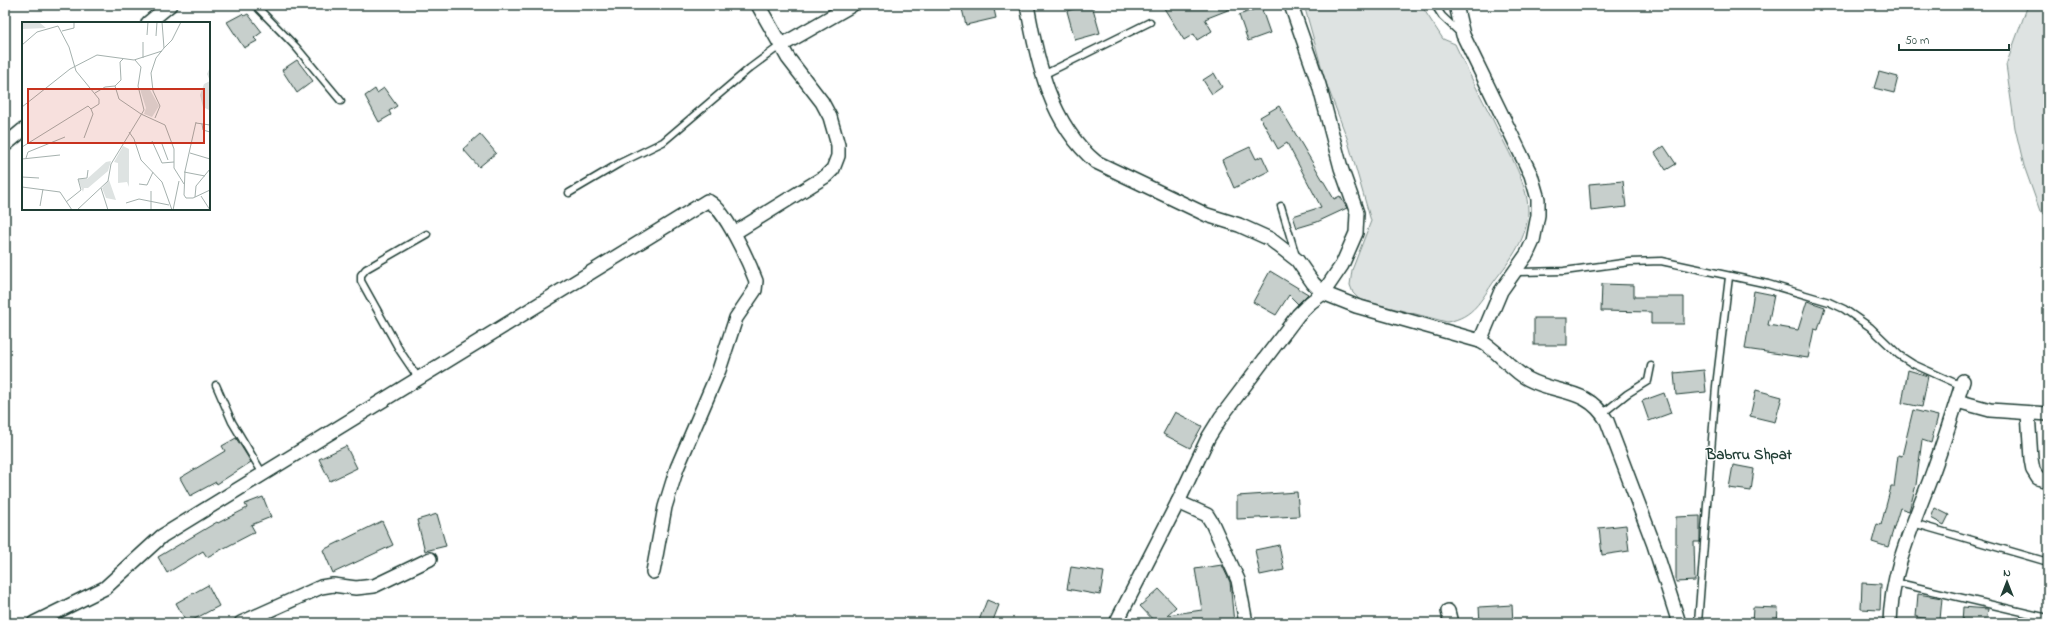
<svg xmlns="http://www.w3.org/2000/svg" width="2053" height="628" viewBox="0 0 2053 628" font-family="'Indie Flower',sans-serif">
<rect width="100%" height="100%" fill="#fff"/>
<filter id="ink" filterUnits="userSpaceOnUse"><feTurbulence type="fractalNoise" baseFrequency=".025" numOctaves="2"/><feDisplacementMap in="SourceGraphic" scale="8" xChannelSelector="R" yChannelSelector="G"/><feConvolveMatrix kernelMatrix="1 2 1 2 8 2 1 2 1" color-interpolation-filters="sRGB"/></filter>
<g filter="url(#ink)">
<g fill="#dee3e2" stroke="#7e908b">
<path d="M 1304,5 L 1421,5 L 1443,39 L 1455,44 C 1467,70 1480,95 1493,120 C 1505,146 1528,182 1528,210 C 1528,238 1511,259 1495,280 C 1480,301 1474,317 1447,322 L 1376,304 L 1359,299 L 1353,293 L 1350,285 L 1352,270 L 1371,221 L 1347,138 L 1325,80 Z"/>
<path d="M 2028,5 L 2048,5 L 2048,216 L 2040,211 L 2024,166 L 2015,128 L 2006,65 Z"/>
</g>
<g fill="#c7cfcc" stroke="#1f3d34">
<path d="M 961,5 L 993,5 L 996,18 L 966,25 Z"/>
<path d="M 1088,5 L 1092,5 L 1100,33 L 1075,40 L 1067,11 Z"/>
<path d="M 1162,5 L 1237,5 L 1238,6 L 1205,19 L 1212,31 L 1197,40 L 1194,34 L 1184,40 Z"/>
<path d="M 1261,7 L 1270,33 L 1248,41 L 1239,15 Z"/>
<path d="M 242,14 L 244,16 L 248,14 L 262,32 L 254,38 L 257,41 L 244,48 L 227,22 Z"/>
<path d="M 297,60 L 313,81 L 297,93 L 282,70 Z"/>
<path d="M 1879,72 L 1898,77 L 1894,93 L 1874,88 Z"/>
<path d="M 1214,73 L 1222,87 L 1212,94 L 1203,80 Z"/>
<path d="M 384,88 L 397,106 L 389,111 L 391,115 L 379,122 L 365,96 L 375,89 L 377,93 Z"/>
<path d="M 1279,106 L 1334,199 L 1340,196 L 1347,208 L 1317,222 L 1297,228 L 1293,216 L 1321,207 L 1287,143 L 1278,149 L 1260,117 Z"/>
<path d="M 480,134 L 496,153 L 479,167 L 463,149 Z"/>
<path d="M 1664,146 L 1676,164 L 1666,170 L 1655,153 Z"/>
<path d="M 1250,147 L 1256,159 L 1262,156 L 1269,171 L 1234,188 L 1222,160 Z"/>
<path d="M 1623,181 L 1626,207 L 1591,211 L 1589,184 Z"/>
<path d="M 1270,271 L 1308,294 L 1298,304 L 1289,295 L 1276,315 L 1253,302 Z"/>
<path d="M 1602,284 L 1634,285 L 1634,297 L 1684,297 L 1684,324 L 1651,324 L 1651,312 L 1601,311 Z"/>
<path d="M 1754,291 L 1774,295 L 1768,325 L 1798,330 L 1807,301 L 1825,307 L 1818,330 L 1814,329 L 1808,358 L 1745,349 Z"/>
<rect x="1534" y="318" width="33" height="27"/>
<path d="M 1704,370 L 1706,392 L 1676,395 L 1674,373 Z"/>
<path d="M 1908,370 L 1928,376 L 1922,407 L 1902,403 Z"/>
<path d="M 1756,390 L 1782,397 L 1775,422 L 1750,416 Z"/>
<path d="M 1664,393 L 1671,413 L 1649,421 L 1642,401 Z"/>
<path d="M 1913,410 L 1938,416 L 1931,443 L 1922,440 L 1916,485 L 1909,511 L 1900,508 L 1888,547 L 1872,542 L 1877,524 L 1881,525 L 1891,487 L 1894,487 L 1898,455 L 1902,456 Z"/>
<path d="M 1175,412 L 1202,426 L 1190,448 L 1163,434 Z"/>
<path d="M 236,438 L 251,462 L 217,484 L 216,482 L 190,496 L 180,478 L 225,451 L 222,446 Z"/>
<path d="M 346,446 L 357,468 L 330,481 L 319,459 Z"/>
<path d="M 1733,465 L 1754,469 L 1751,491 L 1729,488 Z"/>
<path d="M 1297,492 L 1299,516 L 1237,519 L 1237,496 Z"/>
<path d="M 263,497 L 271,517 L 251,525 L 255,532 L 207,557 L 203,551 L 167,573 L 158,557 L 217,522 L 218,523 L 247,508 L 245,504 Z"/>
<path d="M 1935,508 L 1949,515 L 1944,525 L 1931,518 Z"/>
<path d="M 437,514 L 446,546 L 425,551 L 417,520 Z"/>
<path d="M 1700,516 L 1700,542 L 1694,542 L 1695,581 L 1676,582 L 1676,517 Z"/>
<path d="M 382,521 L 393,545 L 333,573 L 323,550 Z"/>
<path d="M 1626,525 L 1629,551 L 1602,555 L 1599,528 Z"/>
<path d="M 1279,545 L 1284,570 L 1260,575 L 1255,550 Z"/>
<path d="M 1222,565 L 1230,582 L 1234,623 L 1161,623 L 1161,620 L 1156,623 L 1140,606 L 1159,589 L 1176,607 L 1167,615 L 1202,610 L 1195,569 Z"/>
<path d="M 1071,567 L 1104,572 L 1100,595 L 1067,589 Z"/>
<path d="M 1862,583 L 1881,584 L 1880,610 L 1861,609 Z"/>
<path d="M 208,585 L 219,606 L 187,623 L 176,603 Z"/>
<path d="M 1918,594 L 1942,598 L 1940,620 L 1916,617 Z"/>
<path d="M 987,600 L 999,605 L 992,623 L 978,623 Z"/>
<path d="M 1512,605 L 1513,623 L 1480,623 L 1479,607 Z"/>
<path d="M 1753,607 L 1778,608 L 1777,623 L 1752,623 Z"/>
<path d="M 1963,607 L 1988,609 L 1986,623 L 1962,623 Z"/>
</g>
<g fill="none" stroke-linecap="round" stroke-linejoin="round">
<defs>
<g id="lane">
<path d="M 255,5 L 296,47 L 341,101"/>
<path d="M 1435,5 L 1442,16 L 1460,33"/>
<path d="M 1043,75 L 1150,22"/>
<path d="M 569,193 L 620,163 L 663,142 L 750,68 L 781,45"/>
<path d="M 1281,206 L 1296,256"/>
<path d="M 1516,272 L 1564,271 L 1630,262 L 1661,261 L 1768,284 L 1829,302 L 1844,309 L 1870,327 L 1899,355 L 1913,364 L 1962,386"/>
<path d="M 419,379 L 400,351 L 361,281 L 361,275 L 366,269 L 427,234"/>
<path d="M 216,385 L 232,422 L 263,474"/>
<path d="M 1602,414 L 1627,394 L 1648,381 L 1651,366"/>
<path d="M 1913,523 L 2048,562"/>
<path d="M 1894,582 L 2048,618"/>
<path d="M 1698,623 L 1716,386 L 1729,277"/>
</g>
<g id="street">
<path d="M 1027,5 C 1037,61 1050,124 1096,162 L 1207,215 L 1239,225 L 1270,239 L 1297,260 L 1313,283 L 1323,293 L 1356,306 L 1480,341 C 1499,351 1511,370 1528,379 C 1558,395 1587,387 1607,421 L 1654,545 L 1679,623"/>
<path d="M 1456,5 L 1463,35 L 1531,175 L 1538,199 L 1538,215 L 1533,241 L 1527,254 L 1501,291 L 1480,341"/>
<path d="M 148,23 L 170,5"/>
<path d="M 782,45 L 852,5"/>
<path d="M 5,145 L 23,130"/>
<path d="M 734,233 L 826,176 L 833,169 L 838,156 L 838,145 L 830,117 L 822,102 L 788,58 L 758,5"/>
<path d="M 1957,401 L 1990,410 L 2048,414"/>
<path d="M 2028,413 L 2031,459 L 2033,470 L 2038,478 L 2048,481"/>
<path d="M 1178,502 L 1207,515 L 1212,523 L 1238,580 L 1246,623"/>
<path d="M 1448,611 L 1451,623"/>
<path d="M 34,623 L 105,588 L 162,536 L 707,201 C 724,205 750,265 756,281 L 755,290 L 736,318 L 719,370 L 677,468 L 665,507 L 653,572"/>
<path d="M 241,623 L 321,587 L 333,585 L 356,588 L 374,586 L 430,559"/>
<path d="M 1116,623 L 1178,502 L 1208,438 L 1221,417 L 1298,315 L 1310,303 L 1323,293 L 1342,265 L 1356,233 L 1357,213 L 1341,168 L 1319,85 L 1291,5"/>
<path d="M 1890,623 C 1891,571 1913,525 1931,477 C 1943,445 1953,413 1963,381"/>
</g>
</defs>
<use href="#lane" stroke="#1f3d34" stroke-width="9"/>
<use href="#street" stroke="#1f3d34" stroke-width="16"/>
<use href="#lane" stroke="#fff" stroke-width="6"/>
<use href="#street" stroke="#fff" stroke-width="13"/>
</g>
</g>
<g text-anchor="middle" stroke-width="3" stroke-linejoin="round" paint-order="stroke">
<g font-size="15" font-weight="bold" fill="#1f3d34" stroke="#fff">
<text x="1749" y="459">Babrru Shpat</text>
</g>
</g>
<g transform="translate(22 22)">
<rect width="188" height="188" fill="#fff"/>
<path d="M 0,0 L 18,1 L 24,6 L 0,7 ZM 188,45 L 188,87 L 187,88 L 181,85 L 178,73 L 182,62 L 188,59 L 185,52 ZM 127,66 L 137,84 L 130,95 L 122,92 L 124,86 L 118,67 ZM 101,124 L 107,127 L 107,165 L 105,160 L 96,161 L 96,141 L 92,140 ZM 89,139 L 86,149 L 66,166 L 62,166 L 61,170 L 56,157 L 65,157 L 84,140 ZM 87,158 L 94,178 L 84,176 L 80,166 Z" fill="#dee3e2"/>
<path fill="none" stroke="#a5b1ae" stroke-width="1" d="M 40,9 L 52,6 L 52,0M 125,13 L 126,0M 134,14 L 135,0M 121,20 L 121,36M 0,23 L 15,10 L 36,4 L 47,25 L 54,49 L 77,77 L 77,82 L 69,87M 142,26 L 150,18 L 159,0M 101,37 L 98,40 L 99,58 L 93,64 L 97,77 L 119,92 L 143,103 L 152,127 L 152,146 L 162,162M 73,71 L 83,65 L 93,64M 0,85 L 48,47 L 75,33 L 112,38 L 140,29M 133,96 L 138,84 L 131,69 L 129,51 L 134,36 L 142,26 L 140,0M 174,100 L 163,149 L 162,173 L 164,176 L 171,176 L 188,168M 174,101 L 188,103M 180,102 L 181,108 L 188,110M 107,110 L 112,117 L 119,138 L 140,160 L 150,188M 62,116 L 71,92 L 69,87M 130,119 L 140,141 L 152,140M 140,122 L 146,138M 0,125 L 66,84 L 69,87M 168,131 L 188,137M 4,136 L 6,130 L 43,115M 0,137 L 38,133M 162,150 L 183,154M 0,155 L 17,156M 117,162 L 125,163 L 131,150M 0,165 L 38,170 L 50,188M 79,166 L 86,188M 129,169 L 129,188M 179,174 L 188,188M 173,175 L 174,164 L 188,147M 44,180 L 59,168 L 56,157 L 65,156 L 66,148M 104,181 L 117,177 L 147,183M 18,184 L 21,167M 55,188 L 86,159 L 89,142 L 122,88 L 116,64 L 119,45 L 113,38M 151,188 L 157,159"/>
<path fill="#c8321e" fill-opacity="0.15" stroke="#c8321e" stroke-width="2" d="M 6,67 L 182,67 L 182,121 L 6,121 Z"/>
<rect width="188" height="188" fill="none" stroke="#1f3d34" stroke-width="2"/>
</g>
<rect width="2053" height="628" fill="none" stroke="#fff" stroke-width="20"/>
<rect x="10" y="10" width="2033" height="608" fill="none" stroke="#1f3d34" stroke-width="1.5" filter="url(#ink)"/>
<g transform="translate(2007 582)" stroke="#ffffff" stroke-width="3" paint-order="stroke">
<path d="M0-3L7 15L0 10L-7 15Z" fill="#1f3d34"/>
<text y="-6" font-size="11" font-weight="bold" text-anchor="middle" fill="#1f3d34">N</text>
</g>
<path d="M1899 44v6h110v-6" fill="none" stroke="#1f3d34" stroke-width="2"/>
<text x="1905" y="44" font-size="12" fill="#1f3d34" stroke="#ffffff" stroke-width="3" paint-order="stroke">50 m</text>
</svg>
